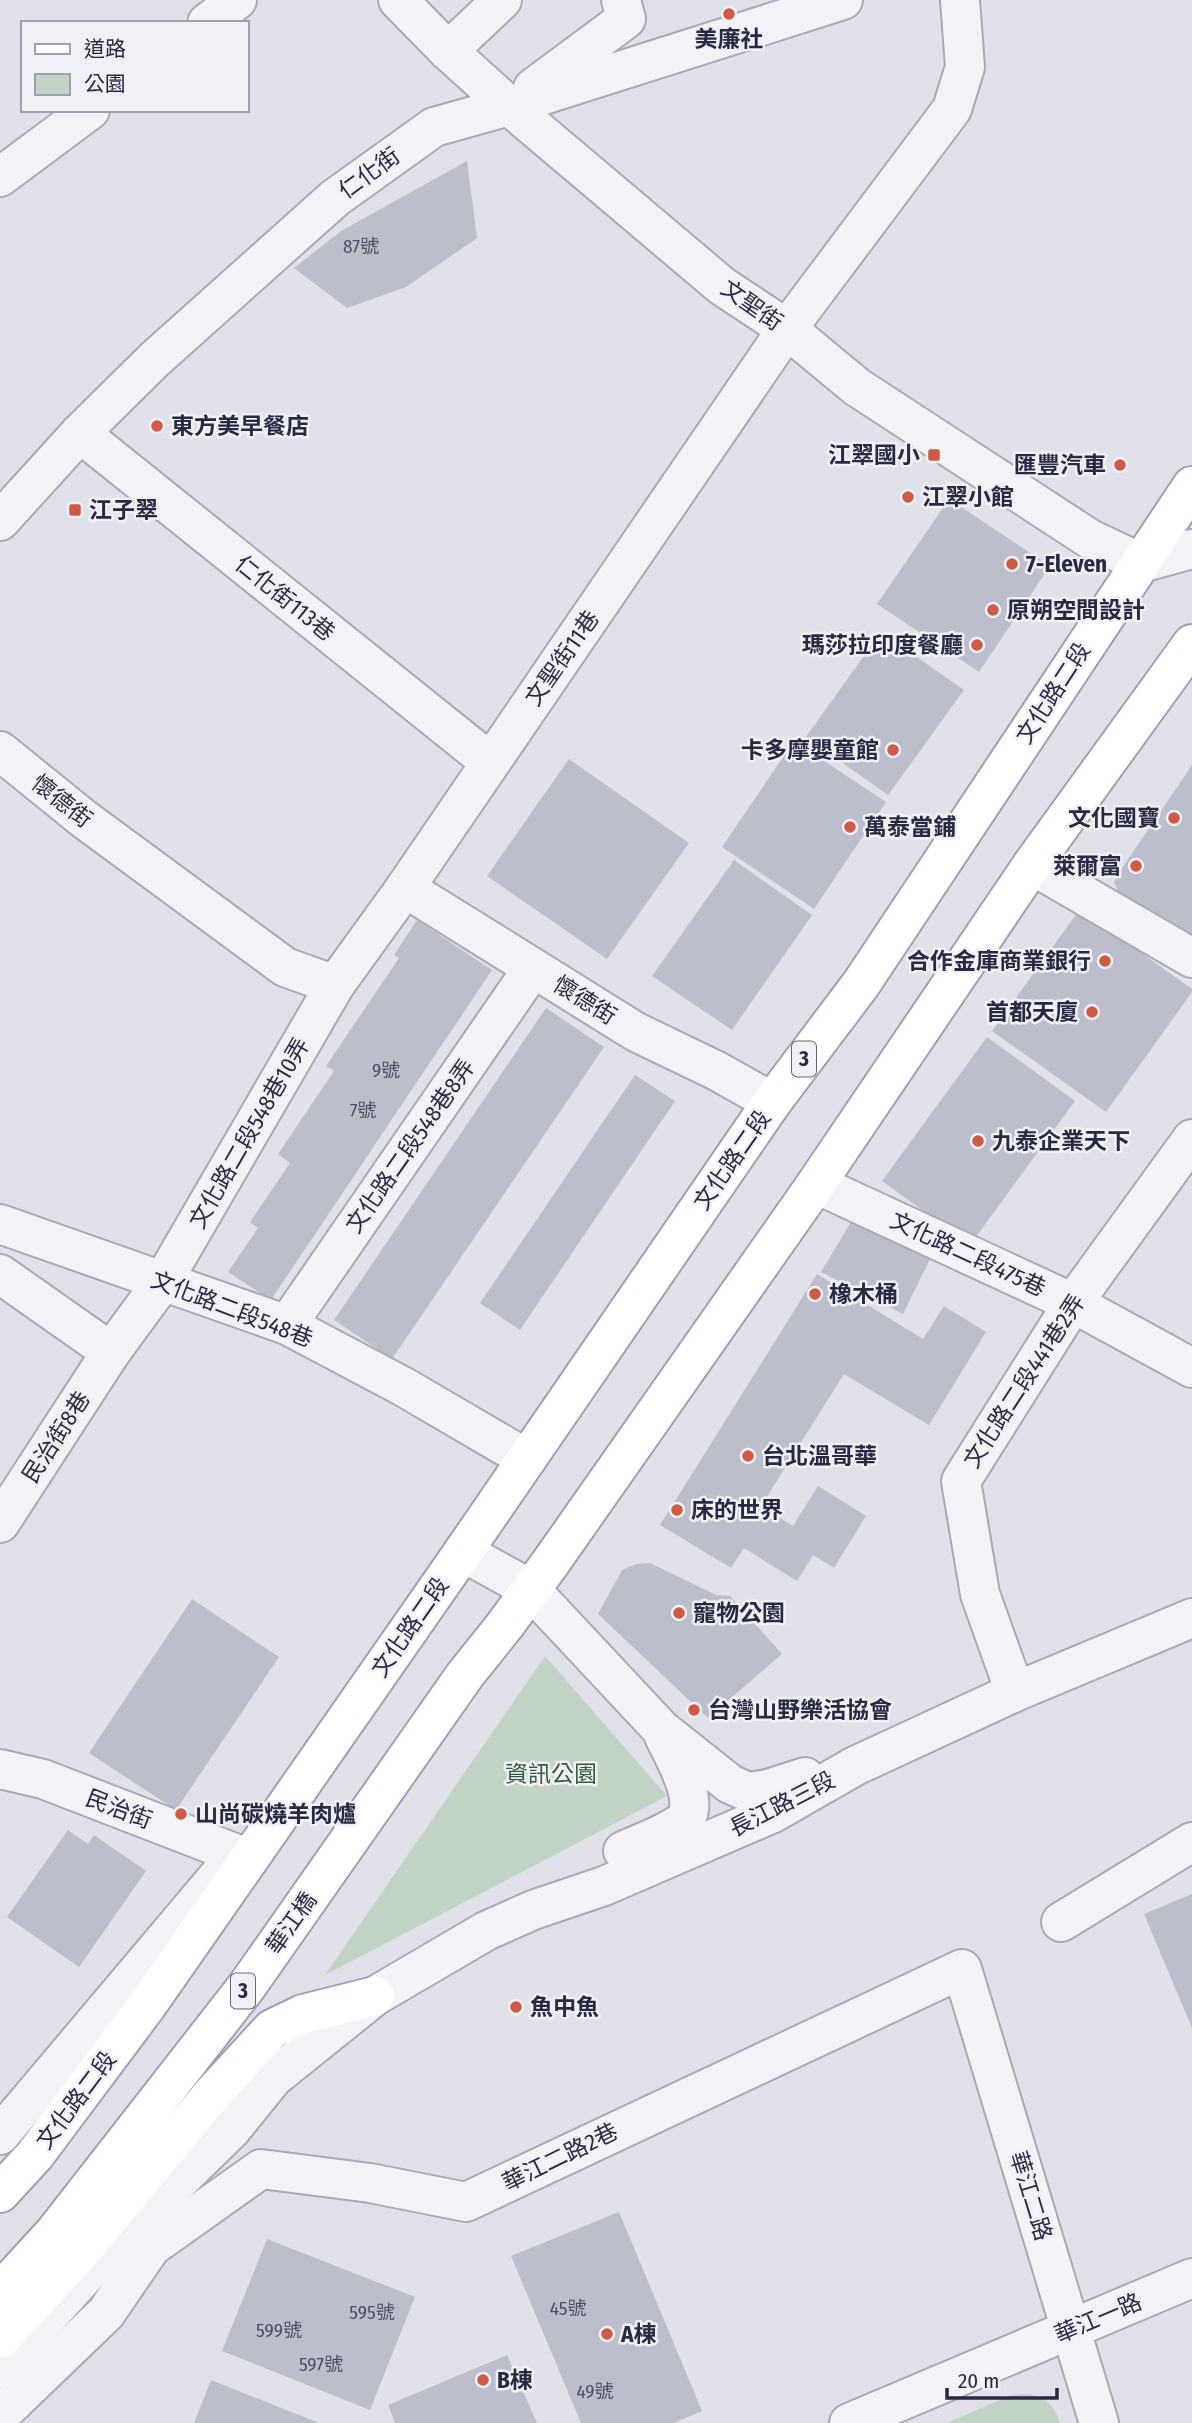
<svg xmlns="http://www.w3.org/2000/svg" width="1192" height="2423" viewBox="0 0 1192 2423" font-family="'Fira Sans Condensed','Noto Sans TC',sans-serif">
<rect width="100%" height="100%" fill="#e0e1e9"/>
<g fill="#c1d3c2">
<path d="M 545,1656 L 667,1796 L 325,1975 Z"/>
<path d="M 1026,2394 C 1045,2396 1054,2404 1060,2423 L 947,2423 L 1011,2395 Z"/>
</g>
<g fill="#bdbecc">
<path d="M 467,161 L 477,238 L 406,287 L 347,308 L 294,268 L 341,231 Z"/>
<path d="M 949,499 L 1050,566 L 979,672 L 877,604 Z"/>
<path d="M 881,632 L 964,690 L 888,795 L 806,737 Z"/>
<path d="M 794,741 L 886,802 L 814,909 L 722,847 Z"/>
<path d="M 569,759 L 689,843 L 607,959 L 487,876 Z"/>
<path d="M 1192,765 L 1192,949 L 1122,901 L 1114,882 L 1120,871 Z"/>
<path d="M 734,860 L 812,915 L 732,1030 L 652,976 Z"/>
<path d="M 1080,909 L 1192,989 L 1192,992 L 1106,1112 L 992,1031 Z"/>
<path d="M 417,920 L 492,970 L 271,1300 L 228,1272 L 258,1228 L 250,1222 L 290,1163 L 278,1154 L 334,1071 L 326,1066 L 399,958 L 394,955 Z"/>
<path d="M 546,1008 L 604,1047 L 392,1359 L 334,1320 Z"/>
<path d="M 987,1037 L 1075,1101 L 970,1245 L 882,1181 Z"/>
<path d="M 635,1075 L 675,1101 L 520,1330 L 480,1303 Z"/>
<path d="M 854,1217 L 931,1257 L 903,1314 L 821,1272 Z"/>
<path d="M 817,1274 L 923,1339 L 944,1306 L 986,1332 L 929,1425 L 844,1374 L 761,1506 L 793,1526 L 818,1486 L 866,1516 L 834,1568 L 813,1555 L 797,1581 L 744,1548 L 731,1568 L 660,1525 Z"/>
<path d="M 650,1563 L 716,1595 L 730,1596 L 782,1654 L 708,1718 L 598,1614 L 622,1570 L 636,1564 Z"/>
<path d="M 192,1599 L 279,1657 L 176,1810 L 89,1753 Z"/>
<path d="M 68,1830 L 88,1844 L 94,1835 L 146,1871 L 79,1967 L 7,1917 Z"/>
<path d="M 1192,1894 L 1192,2028 L 1144,1914 Z"/>
<path d="M 619,2212 L 702,2411 L 674,2423 L 581,2423 L 511,2256 Z"/>
<path d="M 267,2239 L 415,2297 L 370,2410 L 222,2351 Z"/>
<path d="M 507,2355 L 537,2423 L 395,2423 L 388,2405 Z"/>
<path d="M 211,2380 L 319,2423 L 194,2423 Z"/>
</g>
<g fill="none" stroke-linecap="round" stroke-linejoin="round">
<defs>
<g id="minor">
<path d="M 398,0 L 448,51 L 509,106 L 722,286 L 787,329 L 857,387 L 1090,539 L 1141,563 L 1192,549"/>
<path d="M 207,23 L 237,0"/>
<path d="M 448,51 L 502,0"/>
<path d="M 533,88 L 626,19 L 621,0"/>
<path d="M 0,177 L 90,110"/>
<path d="M 80,433 L 490,762"/>
<path d="M 0,521 L 80,433 L 155,359 L 335,198 L 434,127 L 509,106 L 843,0"/>
<path d="M 0,751 L 84,819 L 285,967 L 335,985"/>
<path d="M 1032,865 L 1192,958"/>
<path d="M 405,888 L 636,1032 L 717,1071 L 772,1102"/>
<path d="M 816,1184 L 1073,1303 L 1192,1368"/>
<path d="M 0,1224 L 287,1325 L 404,1387 L 527,1459"/>
<path d="M 0,1274 L 111,1352"/>
<path d="M 287,1325 L 533,968"/>
<path d="M 0,1523 L 111,1352 L 163,1281 L 335,985 L 405,888 L 787,329 L 952,109 L 965,67 L 960,0"/>
<path d="M 463,1552 L 530,1589 L 662,1730 L 730,1784 L 748,1792 L 768,1789 L 805,1777"/>
<path d="M 1015,1692 L 980,1594 L 961,1481 L 1073,1303 L 1192,1139"/>
<path d="M 0,1769 L 43,1779 L 237,1854 L 0,2135"/>
<path d="M 623,1851 C 642,1842 665,1835 682,1822 C 703,1805 673,1755 664,1736"/>
<path d="M 1061,1922 L 1192,1842"/>
<path d="M 154,2245 L 261,2169 L 370,2183 L 466,2202 L 962,1969 L 1099,2423"/>
<path d="M 0,2369 L 112,2246 L 231,2130 L 273,2078 L 375,1996 L 486,1931 L 533,1910 L 604,1886 L 773,1813 L 855,1766 L 1015,1692 L 1192,1618"/>
<path d="M 0,2415 L 106,2313 L 167,2224"/>
<path d="M 849,2423 L 1192,2278"/>
</g>
<g id="major">
<path d="M 0,2193 L 35,2155 L 148,2004 L 463,1552 L 772,1102 L 861,984 L 1192,486"/>
<path d="M 0,2292 L 55,2232 L 247,1986 L 465,1675 L 505,1625 L 551,1562 L 816,1184 L 1032,865 L 1192,644"/>
<path d="M 0,2339 L 78,2255 L 214,2092 L 272,2029 L 303,2014 L 375,1996"/>
</g>
</defs>
<use href="#minor" stroke="#a9aab7" stroke-width="42"/>
<use href="#major" stroke="#9fa1b5" stroke-width="42"/>
<use href="#minor" stroke="#f3f3f7" stroke-width="38"/>
<use href="#major" stroke="#fff" stroke-width="38"/>
</g>
<g fill="#cf5a45" stroke="#f0f0f7" stroke-width="2.5">
<circle cx="729" cy="14" r="7"/>
<circle cx="157" cy="426" r="7"/>
<rect x="927" y="448" width="14" height="14" rx="3.5"/>
<circle cx="1120" cy="465" r="7"/>
<circle cx="908" cy="497" r="7"/>
<rect x="68" y="503" width="14" height="14" rx="3.5"/>
<circle cx="1012" cy="564" r="7"/>
<circle cx="993" cy="610" r="7"/>
<circle cx="977" cy="645" r="7"/>
<circle cx="893" cy="750" r="7"/>
<circle cx="1174" cy="818" r="7"/>
<circle cx="850" cy="827" r="7"/>
<circle cx="1136" cy="866" r="7"/>
<circle cx="1105" cy="961" r="7"/>
<circle cx="1092" cy="1012" r="7"/>
<circle cx="978" cy="1141" r="7"/>
<circle cx="815" cy="1294" r="7"/>
<circle cx="748" cy="1456" r="7"/>
<circle cx="677" cy="1510" r="7"/>
<circle cx="679" cy="1613" r="7"/>
<circle cx="694" cy="1710" r="7"/>
<circle cx="181" cy="1814" r="7"/>
<circle cx="516" cy="2007" r="7"/>
<circle cx="607" cy="2334" r="7"/>
<circle cx="483" cy="2380" r="7"/>
</g>
<g text-anchor="middle" stroke-width="5" stroke-linejoin="round" paint-order="stroke">
<g font-size="19" fill="#4e4f64">
<text x="361" y="253">87號</text>
<text x="386" y="1077">9號</text>
<text x="363" y="1117">7號</text>
<text x="568" y="2315">45號</text>
<text x="372" y="2319">595號</text>
<text x="279" y="2337">599號</text>
<text x="321" y="2371">597號</text>
<text x="595" y="2398">49號</text>
</g>
<g fill="#f0f0f7" stroke="#656578" stroke-width="2">
<rect x="792" y="1041.5" width="24" height="35" rx="5"/>
<rect x="231" y="1973.5" width="24" height="35" rx="5"/>
</g>
<g font-size="21" font-weight="bold" fill="#292a41">
<text x="804" y="1066">3</text>
<text x="243" y="1998">3</text>
</g>
<g font-size="23" font-weight="bold" fill="#292a41" stroke="#f0f0f7" text-anchor="start">
<text x="729" y="47" text-anchor="middle">美廉社</text>
<text x="171" y="434">東方美早餐店</text>
<text x="920" y="463" text-anchor="end">江翠國小</text>
<text x="1106" y="473" text-anchor="end">匯豐汽車</text>
<text x="922" y="505">江翠小館</text>
<text x="89" y="518">江子翠</text>
<text x="1026" y="572">7-Eleven</text>
<text x="1007" y="618">原朔空間設計</text>
<text x="963" y="653" text-anchor="end">瑪莎拉印度餐廳</text>
<text x="879" y="758" text-anchor="end">卡多摩嬰童館</text>
<text x="1160" y="826" text-anchor="end">文化國寶</text>
<text x="864" y="835">萬泰當鋪</text>
<text x="1122" y="874" text-anchor="end">萊爾富</text>
<text x="1091" y="969" text-anchor="end">合作金庫商業銀行</text>
<text x="1078" y="1020" text-anchor="end">首都天廈</text>
<text x="992" y="1149">九泰企業天下</text>
<text x="829" y="1302">橡木桶</text>
<text x="762" y="1464">台北溫哥華</text>
<text x="691" y="1518">床的世界</text>
<text x="693" y="1621">寵物公園</text>
<text x="708" y="1718">台灣山野樂活協會</text>
<text x="195" y="1822">山尚碳燒羊肉爐</text>
<text x="530" y="2015">魚中魚</text>
<text x="621" y="2342">A棟</text>
<text x="497" y="2388">B棟</text>
</g>
<g font-size="23" fill="#292a41" stroke="#f0f0f7">
<text transform="translate(369 173) rotate(-36)" y="8">仁化街</text>
<text transform="translate(752 305) rotate(35)" y="8">文聖街</text>
<text transform="translate(285 598) rotate(39)" y="8">仁化街113巷</text>
<text transform="translate(562 658) rotate(-55)" y="8">文聖街11巷</text>
<text transform="translate(1053 693) rotate(-57)" y="8">文化路二段</text>
<text transform="translate(62 801) rotate(38)" y="8">懷德街</text>
<text transform="translate(585 1000) rotate(32)" y="8">懷德街</text>
<text transform="translate(249 1133) rotate(-60)" y="8">文化路二段548巷10弄</text>
<text transform="translate(410 1146) rotate(-55)" y="8">文化路二段548巷8弄</text>
<text transform="translate(732 1160) rotate(-55)" y="8">文化路二段</text>
<text transform="translate(968 1254) rotate(25)" y="8">文化路二段475巷</text>
<text transform="translate(232 1309) rotate(21)" y="8">文化路二段548巷</text>
<text transform="translate(1024 1381) rotate(-57)" y="8">文化路二段441巷2弄</text>
<text transform="translate(56 1437) rotate(-57)" y="8">民治街8巷</text>
<text transform="translate(410 1627) rotate(-55)" y="8">文化路二段</text>
<text transform="translate(782 1804) rotate(-27)" y="8">長江路三段</text>
<text transform="translate(119 1809) rotate(21)" y="8">民治街</text>
<text transform="translate(291 1923) rotate(-55)" y="8">華江橋</text>
<text transform="translate(76 2100) rotate(-53)" y="8">文化路二段</text>
<text transform="translate(560 2157) rotate(-26)" y="8">華江二路2巷</text>
<text transform="translate(1031 2196) rotate(73)" y="8">華江二路</text>
<text transform="translate(1098 2318) rotate(-23)" y="8">華江一路</text>
</g>
<g font-size="23" fill="#365c3a" stroke="#f0f0f7">
<text x="551" y="1782">資訊公園</text>
</g>
</g>
<rect x="21" y="21" width="228" height="91" fill="#f0f0f7" stroke="#a0a1ae" stroke-width="2"/>
<rect x="35" y="44" width="35" height="10" fill="#ffffff" stroke="#a0a1ae" stroke-width="2"/>
<text x="84" y="56" font-size="21" fill="#292a41">道路</text>
<rect x="35" y="74" width="35" height="21" fill="#c1d3c2" stroke="#a0a1ae" stroke-width="2"/>
<text x="84" y="91" font-size="21" fill="#292a41">公園</text>
<path d="M947 2388v10h110v-10" fill="none" stroke="#292a41" stroke-width="3.5"/>
<text x="958" y="2388" font-size="21" fill="#292a41" stroke="#f0f0f7" stroke-width="5" paint-order="stroke">20 m</text>
</svg>
